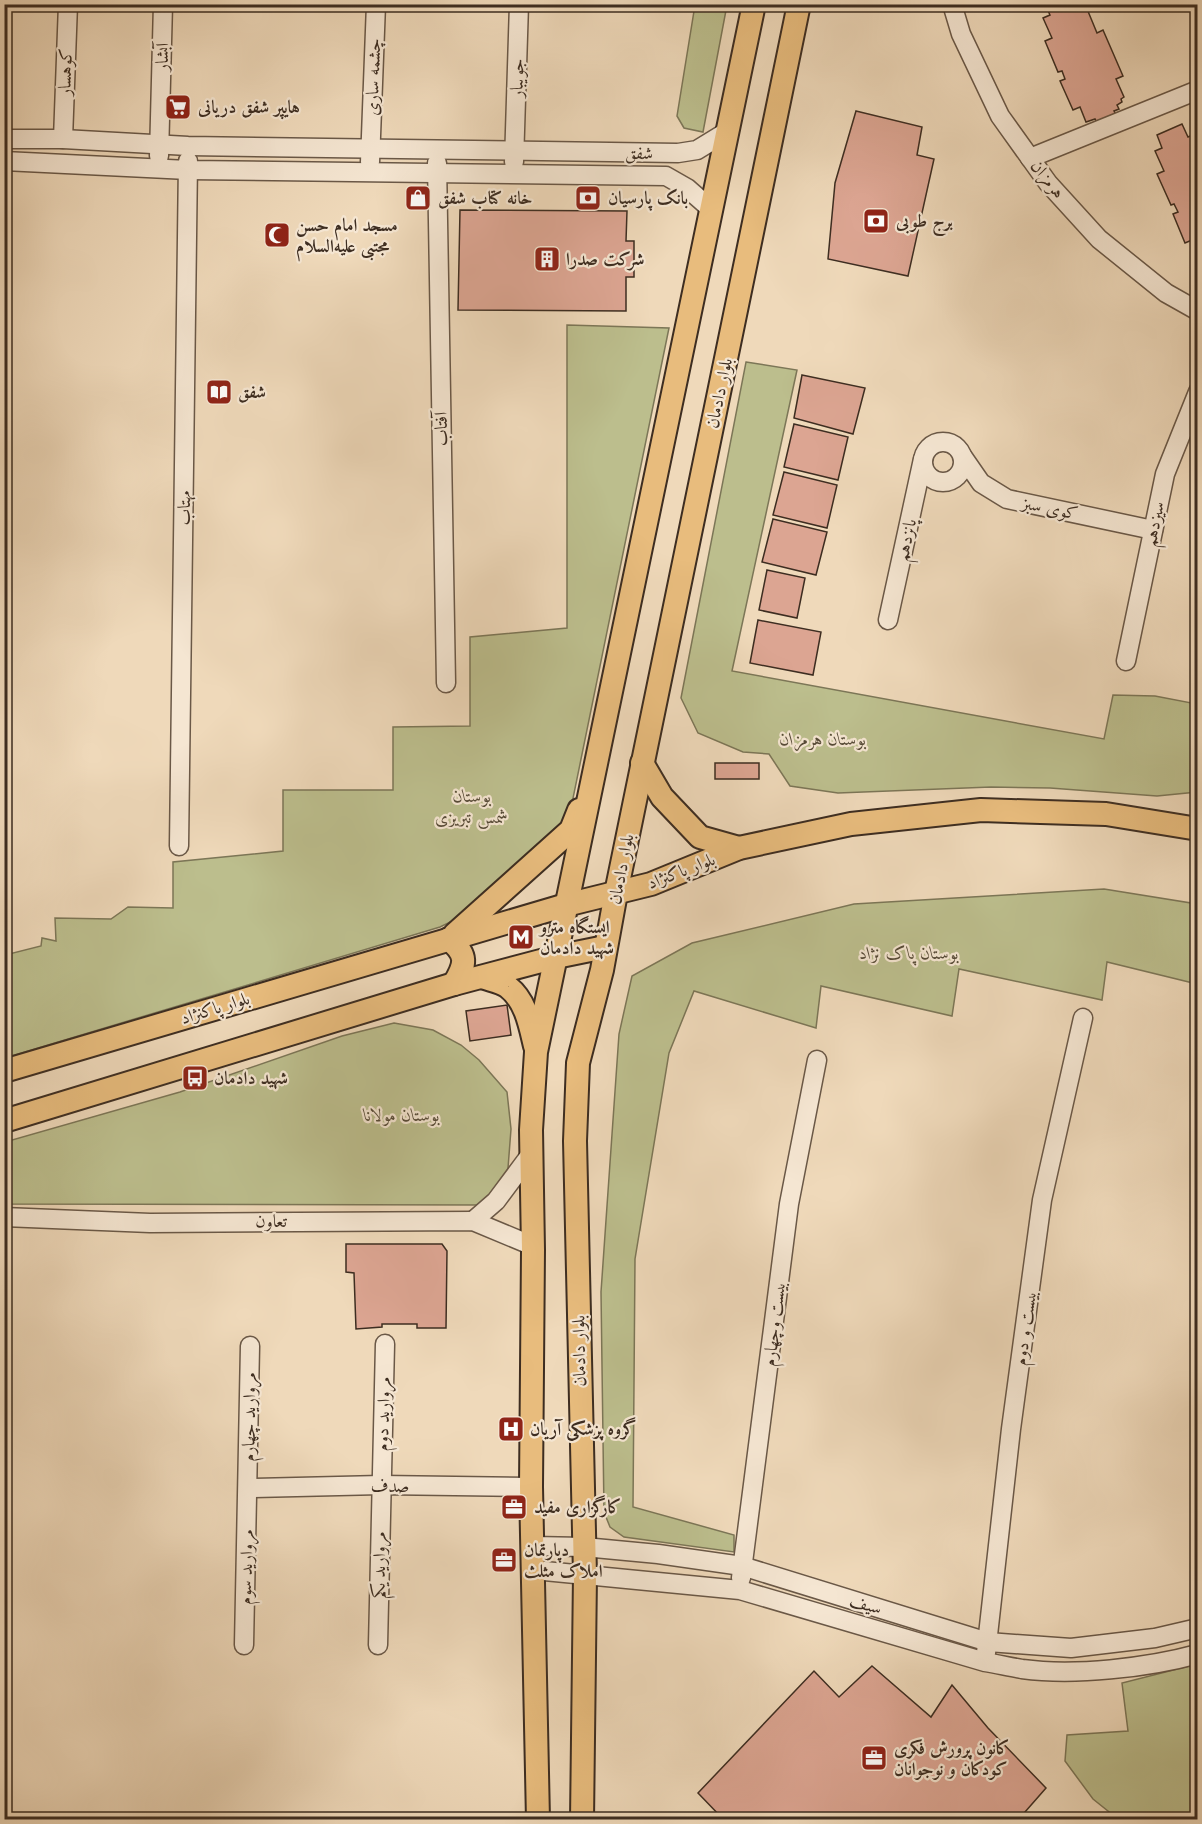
<svg xmlns="http://www.w3.org/2000/svg" width="1202" height="1824" viewBox="0 0 1202 1824" font-family="'Old Standard TT',Amiri,serif">
<rect width="100%" height="100%" fill="#efd9ba"/>
<filter id="stains"><feTurbulence type="fractalNoise" baseFrequency=".00333" numOctaves="4"/><feColorMatrix values="0 0 0 0 .2 0 0 0 0 .09 0 0 0 0 .02 0 0 0 .5 -.17"/></filter>
<radialGradient id="worn" r=".72"><stop offset=".6" stop-color="#630" stop-opacity="0"/><stop offset="1" stop-color="#630" stop-opacity=".3"/></radialGradient>
<g fill="#bcbe8d" stroke="#7c7657" stroke-width="1.5">
<path d="M 695,5 L 727,5 L 703,132 L 684,128 L 677,116 Z"/>
<path d="M 567,325 L 669,328 L 570,813 L 547,842 L 467,914 L 440,927 L 5,1058 L 5,955 L 41,946 L 42,938 L 56,941 L 55,918 L 111,919 L 128,907 L 173,908 L 173,862 L 283,851 L 283,790 L 393,790 L 393,727 L 470,726 L 470,637 L 567,628 Z"/>
<path d="M 746,362 L 797,370 L 732,671 L 1104,739 L 1113,695 L 1155,696 L 1197,704 L 1197,792 L 1157,796 L 1050,788 L 991,787 L 838,793 L 790,786 L 769,754 L 743,752 L 698,733 L 681,698 Z"/>
<path d="M 1104,889 L 1197,904 L 1197,984 L 1107,962 L 1102,1000 L 959,969 L 952,1016 L 821,986 L 816,1028 L 694,991 L 669,1053 L 635,1259 L 633,1507 L 734,1535 L 734,1552 L 624,1537 L 610,1527 L 604,1512 L 601,1292 L 619,1034 L 632,976 L 692,943 L 854,904 Z"/>
<path d="M 394,1023 L 433,1030 L 461,1045 L 479,1060 L 507,1092 L 511,1129 L 508,1168 L 504,1180 L 481,1205 L 5,1204 L 5,1142 L 180,1092 L 342,1036 Z"/>
<path d="M 1197,1664 L 1197,1819 L 1118,1819 L 1093,1799 L 1065,1761 L 1067,1735 L 1128,1731 L 1122,1683 Z"/>
</g>
<g fill="#dca592" stroke="#3d2d21" stroke-width="1.5">
<path d="M 1045,4 L 1085,4 L 1097,33 L 1103,30 L 1123,76 L 1116,79 L 1124,97 L 1121,99 L 1122,102 L 1117,105 L 1119,109 L 1114,111 L 1117,117 L 1098,125 L 1095,119 L 1086,122 L 1080,107 L 1073,110 L 1060,81 L 1065,79 L 1062,71 L 1058,72 L 1045,41 L 1052,38 L 1043,18 L 1050,15 Z"/>
<path d="M 856,111 L 922,127 L 917,155 L 934,159 L 908,276 L 828,259 L 835,183 Z"/>
<path d="M 1182,124 L 1188,137 L 1195,134 L 1198,139 L 1198,253 L 1192,240 L 1185,243 L 1173,214 L 1178,212 L 1174,204 L 1171,205 L 1157,174 L 1164,171 L 1155,151 L 1162,148 L 1157,135 Z"/>
<path d="M 460,210 L 627,211 L 626,241 L 634,241 L 634,277 L 626,277 L 626,311 L 458,310 Z"/>
<path d="M 802,375 L 865,388 L 853,434 L 794,418 Z"/>
<path d="M 794,424 L 848,437 L 838,480 L 784,467 Z"/>
<path d="M 784,472 L 837,485 L 827,528 L 773,515 Z"/>
<path d="M 773,519 L 827,532 L 816,575 L 762,562 Z"/>
<path d="M 767,570 L 805,578 L 797,618 L 759,610 Z"/>
<path d="M 758,620 L 821,632 L 813,675 L 750,663 Z"/>
<rect x="715" y="763" width="44" height="16"/>
<path d="M 507,1005 L 511,1035 L 470,1041 L 466,1011 Z"/>
<path d="M 346,1244 L 442,1244 L 447,1251 L 446,1328 L 417,1328 L 417,1324 L 382,1324 L 382,1327 L 356,1329 L 354,1273 L 346,1272 Z"/>
<path d="M 872,1666 L 931,1717 L 952,1685 L 988,1728 L 1046,1788 L 1018,1820 L 724,1820 L 698,1793 L 814,1671 L 839,1697 Z"/>
</g>
<g fill="none" stroke-linecap="round" stroke-linejoin="round">
<defs>
<g id="minor">
<path d="M 952,4 L 961,34 L 1000,116 L 1048,183 L 1099,239 L 1166,293 L 1198,311"/>
<path d="M 4,139 L 63,139 L 188,146 L 678,153 L 697,150 L 728,131"/>
<path d="M 63,139 L 68,4"/>
<path d="M 159,156 L 163,4"/>
<path d="M 1030,158 L 1198,90"/>
<path d="M 4,161 L 188,170 L 666,176 L 687,188 L 712,210"/>
<path d="M 370,162 L 376,4"/>
<path d="M 514,162 L 519,4"/>
<path d="M 437,163 L 446,683"/>
<circle cx="943" cy="462" r="20"/>
<path d="M 963,457 L 981,483 L 1007,499 L 1153,530"/>
<path d="M 888,620 L 923,459"/>
<path d="M 1126,661 L 1165,474 L 1198,392"/>
<path d="M 179,846 L 188,161"/>
<path d="M 4,1217 L 150,1223 L 473,1221 L 533,1246"/>
<path d="M 473,1221 L 496,1201 L 531,1154"/>
<path d="M 249,1488 L 381,1485 L 531,1487"/>
<path d="M 533,1546 L 584,1547 L 658,1554 L 742,1566 L 988,1642 L 1071,1648 L 1155,1638 L 1198,1628"/>
<path d="M 534,1570 L 740,1590 L 985,1662 C 997,1664 1010,1667 1022,1669 C 1074,1676 1147,1668 1198,1654"/>
<path d="M 741,1578 L 789,1204 L 817,1060"/>
<path d="M 244,1645 L 250,1346"/>
<path d="M 378,1645 L 385,1344"/>
<path d="M 986,1653 L 1011,1429 L 1042,1200 L 1083,1018"/>
</g>
<g id="major">
<path d="M 642,763 L 662,797 L 700,837 L 739,848"/>
<path d="M 455,934 L 571,830 L 579,810"/>
<path d="M 449,939 C 468,955 466,964 454,984"/>
<path d="M 482,977 C 490,980 502,982 508,987 C 526,1001 530,1025 535,1046"/>
<path d="M 4,1071 L 566,905 L 651,884 L 739,848 L 851,824 L 981,810 L 1106,814 L 1198,829"/>
<path d="M 4,1121 L 454,984 L 556,957 L 605,947"/>
<path d="M 538,1820 L 531,1487 L 533,1250 L 531,1130 L 536,1052 L 754,4"/>
<path d="M 582,1820 L 585,1575 L 575,1141 L 578,1063 L 602,970 L 616,893 L 799,4"/>
</g>
</defs>
<use href="#minor" stroke="#6a5847" stroke-width="21"/>
<use href="#major" stroke="#3d2d21" stroke-width="26"/>
<use href="#minor" stroke="#f5e6d2" stroke-width="18"/>
<use href="#major" stroke="#e8bc7d" stroke-width="22"/>
</g>
<defs>
<symbol id="supermarket-square" viewBox="-11 -11 22 22"><rect x="-9" y="-9" width="18" height="18" rx="4" fill="#8f2418" stroke="#f5e6d2"/><path d="M-6-5.5h2.5l.6 2H6L4.5 2H-2.5L-4.4-4H-6ZM-1.5 3.2a1.3 1.3 0 1 0 .1 0ZM3 3.2a1.3 1.3 0 1 0 .1 0Z" fill="#fff"/></symbol>
<symbol id="shop-square" viewBox="-11 -11 22 22"><rect x="-9" y="-9" width="18" height="18" rx="4" fill="#8f2418" stroke="#f5e6d2"/><path d="M-5-2.5h2.3a2.7 3.5 0 0 1 5.4 0H5L5.5 6h-11ZM-1.5-2.5h3a1.5 2.3 0 0 0-3 0Z" fill="#fff"/></symbol>
<symbol id="bank-square" viewBox="-11 -11 22 22"><rect x="-9" y="-9" width="18" height="18" rx="4" fill="#8f2418" stroke="#f5e6d2"/><path d="M-6-4H6V4H-6ZM0-2.3a2.3 2.3 0 1 0 0 4.6a2.3 2.3 0 1 0 0-4.6Z" fill="#fff"/></symbol>
<symbol id="mosque-square" viewBox="-11 -11 22 22"><rect x="-9" y="-9" width="18" height="18" rx="4" fill="#8f2418" stroke="#f5e6d2"/><path d="M3.5-4.9A6 6 0 1 0 3.5 4.9A5 5 0 1 1 3.5-4.9Z" fill="#fff"/></symbol>
<symbol id="building-square" viewBox="-11 -11 22 22"><rect x="-9" y="-9" width="18" height="18" rx="4" fill="#8f2418" stroke="#f5e6d2"/><path d="M-4-6H4V6H1V3H-1V6H-4ZM-2.5-4.3h1.7v1.8h-1.7ZM.8-4.3h1.7v1.8H.8ZM-2.5-1h1.7V.8h-1.7ZM.8-1h1.7V.8H.8Z" fill="#fff"/></symbol>
<symbol id="library-square" viewBox="-11 -11 22 22"><rect x="-9" y="-9" width="18" height="18" rx="4" fill="#8f2418" stroke="#f5e6d2"/><path d="M-6-4Q-3-5.5-.7-3.5V5Q-3 3-6 4ZM6-4Q3-5.5 .7-3.5V5Q3 3 6 4Z" fill="#fff"/></symbol>
<symbol id="metro-square" viewBox="-11 -11 22 22"><rect x="-9" y="-9" width="18" height="18" rx="4" fill="#8f2418" stroke="#f5e6d2"/><path d="M-5.5 5V-5H-3L0 0L3-5H5.5V5H3V-.5L0 4L-3-.5V5Z" fill="#fff"/></symbol>
<symbol id="bus-square" viewBox="-11 -11 22 22"><rect x="-9" y="-9" width="18" height="18" rx="4" fill="#8f2418" stroke="#f5e6d2"/><path d="M-5-6H5V4H4V6H2V4H-2V6H-4V4H-5ZM-3.5-4V0h7V-4ZM-3.5 1.2v1.5H-2V1.2ZM2 1.2v1.5H3.5V1.2Z" fill="#fff"/></symbol>
<symbol id="hospital-square" viewBox="-11 -11 22 22"><rect x="-9" y="-9" width="18" height="18" rx="4" fill="#8f2418" stroke="#f5e6d2"/><path d="M-5-5h3v3.5h4V-5h3V5h-3V1.5h-4V5h-3Z" fill="#fff"/></symbol>
<symbol id="office-square" viewBox="-11 -11 22 22"><rect x="-9" y="-9" width="18" height="18" rx="4" fill="#8f2418" stroke="#f5e6d2"/><path d="M-6-3h4V-5.5h4V-3h4V5H-6ZM-1-4.5V-3h2v-1.5ZM-6 0V1H6V0Z" fill="#fff"/></symbol>
</defs>
<g fill-rule="evenodd">
<use href="#supermarket-square" x="163" y="92" width="30" height="30"/>
<use href="#shop-square" x="403" y="183" width="30" height="30"/>
<use href="#bank-square" x="573" y="183" width="30" height="30"/>
<use href="#bank-square" x="861" y="206" width="30" height="30"/>
<use href="#mosque-square" x="262" y="220" width="30" height="30"/>
<use href="#building-square" x="532" y="244" width="30" height="30"/>
<use href="#library-square" x="204" y="377" width="30" height="30"/>
<use href="#metro-square" x="506" y="922" width="30" height="30"/>
<use href="#bus-square" x="180" y="1063" width="30" height="30"/>
<use href="#hospital-square" x="496" y="1414" width="30" height="30"/>
<use href="#office-square" x="499" y="1492" width="30" height="30"/>
<use href="#office-square" x="489" y="1545" width="30" height="30"/>
<use href="#office-square" x="859" y="1743" width="30" height="30"/>
</g>
<g text-anchor="middle" stroke-width="4.5" stroke-linejoin="round" paint-order="stroke">
<g font-size="18" fill="#3d2d21" stroke="#f5e6d2">
<text transform="translate(162 57) rotate(-88)" y="6">آبشار</text>
<text transform="translate(65 72) rotate(-88)" y="6">کوهسار</text>
<text transform="translate(373 77) rotate(-88)" y="6">چشمه ساری</text>
<text transform="translate(517 78) rotate(-88)" y="6">جویبار</text>
<text transform="translate(639 153) rotate(1)" y="6">شفق</text>
<text transform="translate(1048 179) rotate(51)" y="6">هرمزان</text>
<text transform="translate(719 393) rotate(-78)" y="6">بلوار دادمان</text>
<text transform="translate(441 429) rotate(-91)" y="6">آفتاب</text>
<text transform="translate(184 508) rotate(-89)" y="6">مهتاب</text>
<text transform="translate(1050 508) rotate(12)" y="6">کوی سبز</text>
<text transform="translate(1154 524) rotate(-79)" y="6">سیزدهم</text>
<text transform="translate(906 540) rotate(-78)" y="6">پانزدهم</text>
<text transform="translate(621 869) rotate(-79)" y="6">بلوار دادمان</text>
<text transform="translate(681 871) rotate(-21)" y="6">بلوار پاکنژاد</text>
<text transform="translate(215 1008) rotate(-17)" y="6">بلوار پاکنژاد</text>
<text x="271" y="1227">تعاون</text>
<text transform="translate(774 1324) rotate(-83)" y="6">بیست وچهارم</text>
<text transform="translate(1025 1328) rotate(-82)" y="6">بیست و دوم</text>
<text transform="translate(579 1351) rotate(-91)" y="6">بلوار دادمان</text>
<text transform="translate(383 1414) rotate(-88)" y="6">مروارید دوم</text>
<text transform="translate(249 1417) rotate(-89)" y="6">مروارید چهارم</text>
<text x="390" y="1492">صدف</text>
<text transform="translate(379 1565) rotate(-89)" y="6">مروارید یکم</text>
<text transform="translate(246 1567) rotate(-88)" y="6">مروارید سوم</text>
<text transform="translate(866 1604) rotate(17)" y="6">سیف</text>
</g>
<g font-size="18" font-weight="bold" fill="#3d2d21" stroke="#f5e6d2" text-anchor="start">
<text x="198" y="113">هایپر شفق دریانی</text>
<text x="438" y="204">خانه کتاب شفق</text>
<text x="608" y="204">بانک پارسیان</text>
<text x="896" y="227">برج طوبی</text>
<text x="296" y="231">مسجد امام حسن<tspan x="296" dy="21">مجتبی علیه‌السلام</tspan></text>
<text x="566" y="265">شرکت صدرا</text>
<text x="238" y="398">شفق</text>
<text x="540" y="933">ایستگاه مترو<tspan x="540" dy="21">شهید دادمان</tspan></text>
<text x="214" y="1084">شهید دادمان</text>
<text x="530" y="1435">گروه پزشکی آریان</text>
<text x="534" y="1513">کارگزاری مفید</text>
<text x="524" y="1556">دپارتمان<tspan x="524" dy="21">املاک مثلث</tspan></text>
<text x="894" y="1754">کانون پرورش فکری<tspan x="894" dy="21">کودکان و نوجوانان</tspan></text>
</g>
<g font-size="18" font-style="italic" fill="#564a37" stroke="#f5e6d2">
<text x="823" y="745">بوستان هرمزان</text>
<text x="472" y="802">بوستان<tspan x="472" dy="21">شمس تبریزی</tspan></text>
<text x="909" y="959">بوستان پاک نژاد</text>
<text x="402" y="1121">بوستان مولانا</text>
</g>
</g>
<rect width="1202" height="1824" fill="none" stroke="#efd9ba" stroke-width="24"/>
<rect x="6" y="6" width="1190" height="1812" fill="none" stroke="#3d2d21" stroke-width="3"/>
<rect x="12" y="12" width="1178" height="1800" fill="none" stroke="#3d2d21" stroke-width="1.5"/>
<rect width="100%" height="100%" filter="url(#stains)"/>
<rect width="100%" height="100%" fill="url(#worn)"/>
</svg>
